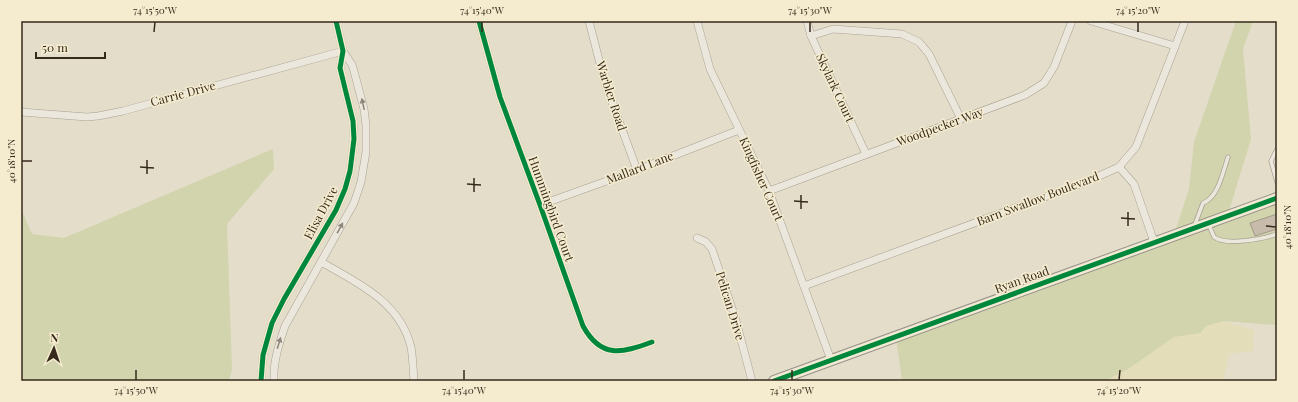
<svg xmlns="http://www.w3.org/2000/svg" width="1298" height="402" viewBox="0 0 1298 402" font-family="'Playfair Display',serif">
<rect width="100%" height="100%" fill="#e4ddca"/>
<path fill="#e3ddba" d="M 1223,321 L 1254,330 L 1253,351 L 1229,354 L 1223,381 L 1105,381 L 1128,369 L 1173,337 L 1200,333 L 1206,326 Z"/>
<g fill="#d1d4ac">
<path d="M 1236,21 L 1253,21 L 1243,49 L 1251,139 L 1228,214 L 1277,196 L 1277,325 L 1223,321 L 1206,326 L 1200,333 L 1174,337 L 1128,369 L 1105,381 L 902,381 L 896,337 L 1174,235 L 1189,189 L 1194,142 Z"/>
<path d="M 273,149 L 274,169 L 227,224 L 232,369 L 229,381 L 21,381 L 21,209 L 32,234 L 64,238 Z"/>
</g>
<path fill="#c7bbab" stroke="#a4998a" d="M 1277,214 L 1277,229 L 1255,236 L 1250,223 Z"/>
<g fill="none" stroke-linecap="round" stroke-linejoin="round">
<defs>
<g id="lane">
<path d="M 1277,149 L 1271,161 L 1277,182"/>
<path d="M 1209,225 L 1214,237 C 1226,246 1263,239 1277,234"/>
<path d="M 1194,227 L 1203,203 C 1218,198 1223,172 1228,157"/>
</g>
<g id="street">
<path d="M 479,21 L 500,97 L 540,205 L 583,326 C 601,359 622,353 652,342"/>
<path d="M 589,21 L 605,83 L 637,170"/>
<path d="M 697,21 L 710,69 L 769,191 L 831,360"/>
<path d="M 807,21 L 811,36 L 866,154"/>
<path d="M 1091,21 L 1175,46"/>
<path d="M 811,36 L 833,29 L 902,34 L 919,42 L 929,54 L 961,119"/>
<path d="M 21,112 L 87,117 L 98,116 L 123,111 L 343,51"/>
<path d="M 1119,167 L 1134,184 L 1154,242"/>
<path d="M 769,191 L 1025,95 L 1044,83 L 1054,67 L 1072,21"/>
<path d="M 540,205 L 637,170 L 739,130"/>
<path d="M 697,238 L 706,242 L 712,249 L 735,317 L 752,381"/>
<path d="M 321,262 C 358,283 400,302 411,347 C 413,358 413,370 414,381"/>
<path d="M 804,286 L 1088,181 L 1119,167 L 1136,147 L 1185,21"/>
<path d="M 261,381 L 263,355 L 272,323 L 284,299 L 336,210 L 345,189 L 350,171 L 354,139 L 353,121 L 340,68 L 343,51 L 336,21"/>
<path d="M 274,381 C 273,362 279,344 285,326 L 354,203 L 361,182 L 366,152 L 366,125 L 364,109 L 354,71 L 352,65 L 343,51"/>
</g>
<path id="secondary" d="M 774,381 L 1277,198"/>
</defs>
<use href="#lane" stroke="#a9a294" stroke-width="5"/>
<use href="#street" stroke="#a9a294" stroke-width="8"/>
<use href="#secondary" stroke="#989184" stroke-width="12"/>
<use href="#lane" stroke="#ece7dc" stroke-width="3.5"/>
<use href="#street" stroke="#ece7dc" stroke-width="7"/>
<use href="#secondary" stroke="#ece7dc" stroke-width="10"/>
<defs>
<g id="cycleway">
<path d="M 479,21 L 500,97 L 540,205 L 583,326 C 601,359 622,353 652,342"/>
<path d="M 261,381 L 263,355 L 272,323 L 284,299 L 336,210 L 345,189 L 350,171 L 354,139 L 353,121 L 340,68 L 343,51 L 336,21"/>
<path d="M 774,381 L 1277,198"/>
</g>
</defs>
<use href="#cycleway" stroke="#f5eccf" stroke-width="8"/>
<use href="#cycleway" stroke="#00873e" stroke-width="5"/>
</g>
<defs><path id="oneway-solid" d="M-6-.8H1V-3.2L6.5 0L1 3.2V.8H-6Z"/></defs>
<g fill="#91887c">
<use href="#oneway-solid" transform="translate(363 104) rotate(-102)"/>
<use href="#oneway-solid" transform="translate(340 228) rotate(-61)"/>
<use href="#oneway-solid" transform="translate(279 343) rotate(-73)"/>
</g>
<path fill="none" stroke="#362a1c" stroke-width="1.5" d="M 154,32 L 155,22M 482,32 L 482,22M 810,32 L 810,22M 1138,32 L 1138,22M 22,161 L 32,161M 140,167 L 154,168M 147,174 L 147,160M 467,184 L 481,185M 474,192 L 474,178M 794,201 L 808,202M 801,209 L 801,195M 1121,218 L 1135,219M 1128,226 L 1128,212M 1266,226 L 1276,227M 136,380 L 136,370M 464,380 L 464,370M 792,380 L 792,370M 1119,380 L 1120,370"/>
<g text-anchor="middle" stroke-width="3" stroke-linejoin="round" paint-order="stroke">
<g font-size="12" fill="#362a1c" stroke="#f5eccf">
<text transform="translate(835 88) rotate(65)" y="4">Skylark Court</text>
<text transform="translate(183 94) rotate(-15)" y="4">Carrie Drive</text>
<text transform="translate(611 96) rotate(72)" y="4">Warbler Road</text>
<text transform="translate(940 127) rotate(-20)" y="4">Woodpecker Way</text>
<text transform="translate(640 168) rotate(-21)" y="4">Mallard Lane</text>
<text transform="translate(761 179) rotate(66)" y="4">Kingfisher Court</text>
<text transform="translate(1038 199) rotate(-21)" y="4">Barn Swallow Boulevard</text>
<text transform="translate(551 209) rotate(70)" y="4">Hummingbird Court</text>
<text transform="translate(321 213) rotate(-62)" y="4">Elisa Drive</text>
<text transform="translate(1022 280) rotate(-20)" y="4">Ryan Road</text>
<text transform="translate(730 306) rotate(73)" y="4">Pelican Drive</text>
</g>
</g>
<rect width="1298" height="402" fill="none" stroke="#f5eccf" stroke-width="44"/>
<g transform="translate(54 348) rotate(3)" stroke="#f5eccf" stroke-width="3" paint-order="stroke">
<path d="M0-3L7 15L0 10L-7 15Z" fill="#362a1c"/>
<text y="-6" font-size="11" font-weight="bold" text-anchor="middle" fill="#362a1c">N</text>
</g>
<path d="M36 52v6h69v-6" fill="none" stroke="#362a1c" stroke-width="2"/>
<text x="42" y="52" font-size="12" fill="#362a1c" stroke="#f5eccf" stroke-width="3" paint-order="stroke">50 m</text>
<rect x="22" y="22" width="1254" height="358" fill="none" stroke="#362a1c" stroke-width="1.5"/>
<g font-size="10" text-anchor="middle" fill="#362a1c">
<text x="155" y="14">74°15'50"W</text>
<text x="482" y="14">74°15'40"W</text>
<text x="810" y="14">74°15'30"W</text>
<text x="1138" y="14">74°15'20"W</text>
<text transform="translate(11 161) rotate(-90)" y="4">40°18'10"N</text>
<text transform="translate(1287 227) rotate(-90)" y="4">40°18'10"N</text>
<text x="136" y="394">74°15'50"W</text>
<text x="464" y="394">74°15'40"W</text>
<text x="792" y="394">74°15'30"W</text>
<text x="1119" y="394">74°15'20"W</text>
</g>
</svg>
